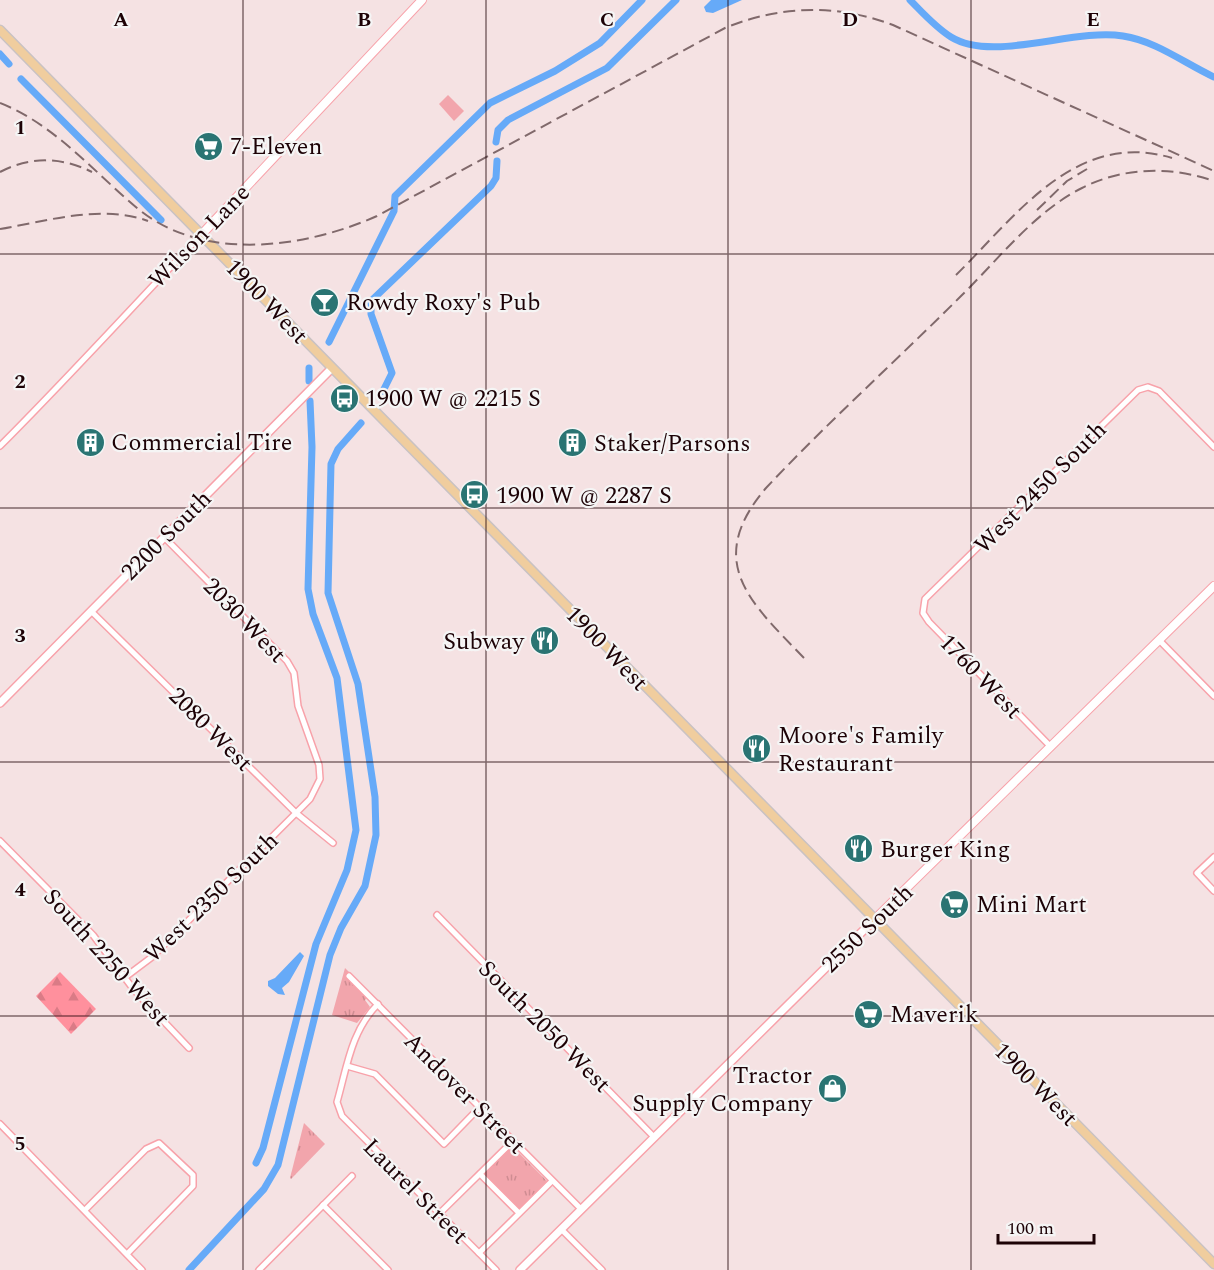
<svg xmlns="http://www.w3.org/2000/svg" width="1214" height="1270" viewBox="0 0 1214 1270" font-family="Spectral,serif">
<defs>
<pattern id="forest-firs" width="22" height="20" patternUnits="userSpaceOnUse" patternTransform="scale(1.5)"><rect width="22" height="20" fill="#ff909d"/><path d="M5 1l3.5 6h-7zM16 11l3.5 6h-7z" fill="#da7b86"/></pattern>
<pattern id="park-tufts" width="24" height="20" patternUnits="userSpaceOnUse" patternTransform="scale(1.5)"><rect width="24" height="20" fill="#f2a5ac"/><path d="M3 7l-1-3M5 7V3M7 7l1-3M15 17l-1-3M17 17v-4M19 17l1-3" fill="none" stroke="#cf8c92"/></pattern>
</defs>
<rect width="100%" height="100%" fill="#f5e2e3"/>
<path fill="#f2a5ac" d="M 448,95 L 464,111 L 454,121 L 439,104 Z"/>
<path fill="url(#forest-firs)" d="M 60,972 L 96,1009 L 71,1034 L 36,996 Z"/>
<g fill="url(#park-tufts)">
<path d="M 345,968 L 349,972 L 347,978 L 367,998 L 365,1000 L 370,1007 L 357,1023 L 332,1015 Z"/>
<path d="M 304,1123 L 325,1144 L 291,1179 L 290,1178 Z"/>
<path d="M 512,1146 L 547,1181 L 519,1209 L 483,1174 Z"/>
</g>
<g fill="#66aaf8">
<path d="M 711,0 L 742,0 L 713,13 L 706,12 L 704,7 Z"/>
<path d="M 300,952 L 304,956 L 289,982 L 282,988 L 285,995 L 278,994 L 268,986 L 268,981 L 275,978 Z"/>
</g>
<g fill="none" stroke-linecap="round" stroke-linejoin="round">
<g stroke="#66aaf8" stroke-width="7">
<path d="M 910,0 C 923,13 935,27 951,37 C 993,63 1073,28 1123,36 C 1156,41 1184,63 1214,77"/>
<path d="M 0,54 L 9,64"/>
<path d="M 21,79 L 161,220"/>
<path d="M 496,142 L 498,130 L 508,120 L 607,68 L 676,0"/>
<path d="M 329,342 L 394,211 L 395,196 L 490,103 L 555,71 L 600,43 L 642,0"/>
<path d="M 309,381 L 309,368"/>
<path d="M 383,391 L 392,373 L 371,314 L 371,301 L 491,186 L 496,178 L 497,161"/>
<path d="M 256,1163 L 263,1148 L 316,944 L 347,870 L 356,830 L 337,678 L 313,614 L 308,589 L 312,447 L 310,401"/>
<path d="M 189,1270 L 264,1189 L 278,1165 L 330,955 L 341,928 L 365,886 L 376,835 L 375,797 L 358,684 L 328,593 L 331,464 L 338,449 L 361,423"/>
</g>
<defs>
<g id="minor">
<path d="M 0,446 C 69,377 134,305 202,234"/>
<path d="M 91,611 L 296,813 L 333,843"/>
<path d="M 1159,640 L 1214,696"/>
<path d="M 1051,747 L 929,622 L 923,613 L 925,599 L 1138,390 L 1148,387 L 1159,391 L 1214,447"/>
<path d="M 0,841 L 93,935 L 134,990 L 189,1048"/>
<path d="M 1214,857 L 1197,873 L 1214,891"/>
<path d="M 437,915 L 654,1137"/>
<path d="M 349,976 L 581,1209"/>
<path d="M 124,978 L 152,957 L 310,799 L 320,779 L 319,765 L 298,706 L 294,673 L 287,661 L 164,537"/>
<path d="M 378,1004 C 351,1031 347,1067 337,1102 L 342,1116 L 496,1270"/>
<path d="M 347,1066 L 375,1074 L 444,1144 L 480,1107"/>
<path d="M 0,1124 L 142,1270"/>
<path d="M 480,1174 L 519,1213"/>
<path d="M 323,1205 L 388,1270"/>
<path d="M 85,1210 L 146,1149 L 159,1143 L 193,1175 L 193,1186 L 127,1254"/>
<path d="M 439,1214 L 513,1141"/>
<path d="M 561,1229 L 602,1270"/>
<path d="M 479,1253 L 552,1181"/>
<path d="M 259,1270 L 352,1176"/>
</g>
<g id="tertiary">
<path d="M 0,703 L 332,368"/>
<path d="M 520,1270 L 874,920"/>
</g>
<g id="secondary">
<path d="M 202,234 L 422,0"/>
<path d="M 874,920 L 1214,586"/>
</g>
<path id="primary" d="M 0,30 L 1214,1264"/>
</defs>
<use href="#minor" stroke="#f8a2aa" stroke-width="8"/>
<use href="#tertiary" stroke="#f8a2aa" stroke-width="10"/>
<use href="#secondary" stroke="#f8a2aa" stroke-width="10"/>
<use href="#primary" stroke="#c9c2c3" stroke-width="11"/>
<use href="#minor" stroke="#fff" stroke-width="5"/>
<use href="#tertiary" stroke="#fff" stroke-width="7"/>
<use href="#secondary" stroke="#fff" stroke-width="8"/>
<use href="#primary" stroke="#f0cd9e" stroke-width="8"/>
<g stroke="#80696b" stroke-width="2" stroke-dasharray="12 6" stroke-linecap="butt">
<path d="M 0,103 C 54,124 94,172 137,208 C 203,263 305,248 377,216 L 725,28 C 781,5 837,4 893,25 L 1214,171"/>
<path d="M 0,172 C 30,156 62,157 92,172"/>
<path d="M 1037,210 L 1067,181 L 1087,169"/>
<path d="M 0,229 C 47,221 102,204 148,221"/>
<path d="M 956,275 C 1016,216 1076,129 1172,158"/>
<path d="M 804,658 C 751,603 703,562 766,488 C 828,422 896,361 960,297 C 998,260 1034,212 1082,188 C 1123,167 1171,166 1214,181"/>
</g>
</g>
<path fill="none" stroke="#1d0206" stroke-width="1.5" stroke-opacity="0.55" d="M 243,0 L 243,1270M 486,0 L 486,1270M 728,0 L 728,1270M 971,0 L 971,1270M 0,254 L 1214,254M 0,508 L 1214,508M 0,762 L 1214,762M 0,1016 L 1214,1016"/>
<defs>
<symbol id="supermarket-disc" viewBox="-11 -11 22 22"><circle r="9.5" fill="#2a7473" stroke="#f5f5f5"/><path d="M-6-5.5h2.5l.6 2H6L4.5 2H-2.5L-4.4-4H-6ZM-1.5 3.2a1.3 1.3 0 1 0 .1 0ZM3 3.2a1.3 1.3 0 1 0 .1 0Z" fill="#fff"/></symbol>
<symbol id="bar-disc" viewBox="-11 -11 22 22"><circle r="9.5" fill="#2a7473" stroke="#f5f5f5"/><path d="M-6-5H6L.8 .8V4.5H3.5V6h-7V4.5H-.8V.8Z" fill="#fff"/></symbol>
<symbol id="bus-disc" viewBox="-11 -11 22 22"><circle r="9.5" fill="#2a7473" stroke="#f5f5f5"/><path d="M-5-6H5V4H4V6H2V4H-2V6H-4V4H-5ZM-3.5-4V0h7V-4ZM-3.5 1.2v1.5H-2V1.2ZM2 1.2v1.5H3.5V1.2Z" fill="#fff"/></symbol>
<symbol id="building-disc" viewBox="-11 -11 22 22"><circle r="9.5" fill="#2a7473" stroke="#f5f5f5"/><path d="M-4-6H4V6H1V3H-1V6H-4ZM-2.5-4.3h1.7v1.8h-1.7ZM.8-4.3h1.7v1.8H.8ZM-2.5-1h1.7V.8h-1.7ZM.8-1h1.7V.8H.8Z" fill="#fff"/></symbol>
<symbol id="restaurant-disc" viewBox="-11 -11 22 22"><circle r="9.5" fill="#2a7473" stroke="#f5f5f5"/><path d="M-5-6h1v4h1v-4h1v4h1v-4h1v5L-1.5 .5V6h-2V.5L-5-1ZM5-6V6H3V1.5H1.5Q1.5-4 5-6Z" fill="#fff"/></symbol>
<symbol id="shop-disc" viewBox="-11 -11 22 22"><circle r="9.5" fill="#2a7473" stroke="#f5f5f5"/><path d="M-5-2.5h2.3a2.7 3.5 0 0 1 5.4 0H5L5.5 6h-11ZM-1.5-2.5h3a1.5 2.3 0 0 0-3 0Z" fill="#fff"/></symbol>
</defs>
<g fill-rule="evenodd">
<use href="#supermarket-disc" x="192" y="130" width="33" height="33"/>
<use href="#bar-disc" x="308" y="286" width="33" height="33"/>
<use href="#bus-disc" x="328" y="382" width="33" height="33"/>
<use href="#building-disc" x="74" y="426" width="33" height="33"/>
<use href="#building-disc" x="556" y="426" width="33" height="33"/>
<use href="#bus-disc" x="458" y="478" width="33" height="33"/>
<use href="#restaurant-disc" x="528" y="624" width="33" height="33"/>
<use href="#restaurant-disc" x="740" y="732" width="33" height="33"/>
<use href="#restaurant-disc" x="842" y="832" width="33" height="33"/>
<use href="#supermarket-disc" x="938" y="888" width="33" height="33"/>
<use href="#supermarket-disc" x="852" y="998" width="33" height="33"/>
<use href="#shop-disc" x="816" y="1072" width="33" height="33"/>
</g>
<g text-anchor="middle" stroke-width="4.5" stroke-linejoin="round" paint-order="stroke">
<g font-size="24" fill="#1d0206" stroke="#f5f5f5" text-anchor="start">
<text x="230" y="154">7-Eleven</text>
<text x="346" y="310">Rowdy Roxy's Pub</text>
<text x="365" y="406">1900 W @ 2215 S</text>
<text x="111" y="450">Commercial Tire</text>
<text x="594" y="451">Staker/Parsons</text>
<text x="496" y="503">1900 W @ 2287 S</text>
<text x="524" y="649" text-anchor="end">Subway</text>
<text x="778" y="743">Moore's Family<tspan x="778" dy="28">Restaurant</tspan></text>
<text x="880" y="857">Burger King</text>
<text x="976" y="912">Mini Mart</text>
<text x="890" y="1022">Maverik</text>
<text x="812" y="1083" text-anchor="end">Tractor<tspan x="812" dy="28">Supply Company</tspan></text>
</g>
<g font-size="24" fill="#1d0206" stroke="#f5f5f5">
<text transform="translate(199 236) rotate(-46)" y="8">Wilson Lane</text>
<text transform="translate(267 301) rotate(46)" y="8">1900 West</text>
<text transform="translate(1040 487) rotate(-45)" y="8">West 2450 South</text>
<text transform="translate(166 535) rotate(-45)" y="8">2200 South</text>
<text transform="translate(245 620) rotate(46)" y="8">2030 West</text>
<text transform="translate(607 648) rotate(46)" y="8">1900 West</text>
<text transform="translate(981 676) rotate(46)" y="8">1760 West</text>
<text transform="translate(211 729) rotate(45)" y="8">2080 West</text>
<text transform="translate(211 897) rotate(-44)" y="8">West 2350 South</text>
<text transform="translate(867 928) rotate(-44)" y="8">2550 South</text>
<text transform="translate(107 957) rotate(48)" y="8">South 2250 West</text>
<text transform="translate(545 1026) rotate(45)" y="8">South 2050 West</text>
<text transform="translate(1036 1084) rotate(45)" y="8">1900 West</text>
<text transform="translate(465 1093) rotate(45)" y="8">Andover Street</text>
<text transform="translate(416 1191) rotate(45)" y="8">Laurel Street</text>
</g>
</g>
<g font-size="20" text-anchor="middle" font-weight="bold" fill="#1d0206" stroke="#f5f5f5" stroke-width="4.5" stroke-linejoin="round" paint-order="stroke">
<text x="121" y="26">A</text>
<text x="364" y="26">B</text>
<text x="607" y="26">C</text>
<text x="850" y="26">D</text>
<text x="1093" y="26">E</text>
<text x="20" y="134">1</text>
<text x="20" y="388">2</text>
<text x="20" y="642">3</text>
<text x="20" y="896">4</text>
<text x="20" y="1150">5</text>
</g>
<path d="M998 1234v9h96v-9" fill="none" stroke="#1d0206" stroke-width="3"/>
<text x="1007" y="1234" font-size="18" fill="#1d0206" stroke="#f5f5f5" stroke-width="4.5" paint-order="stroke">100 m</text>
</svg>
